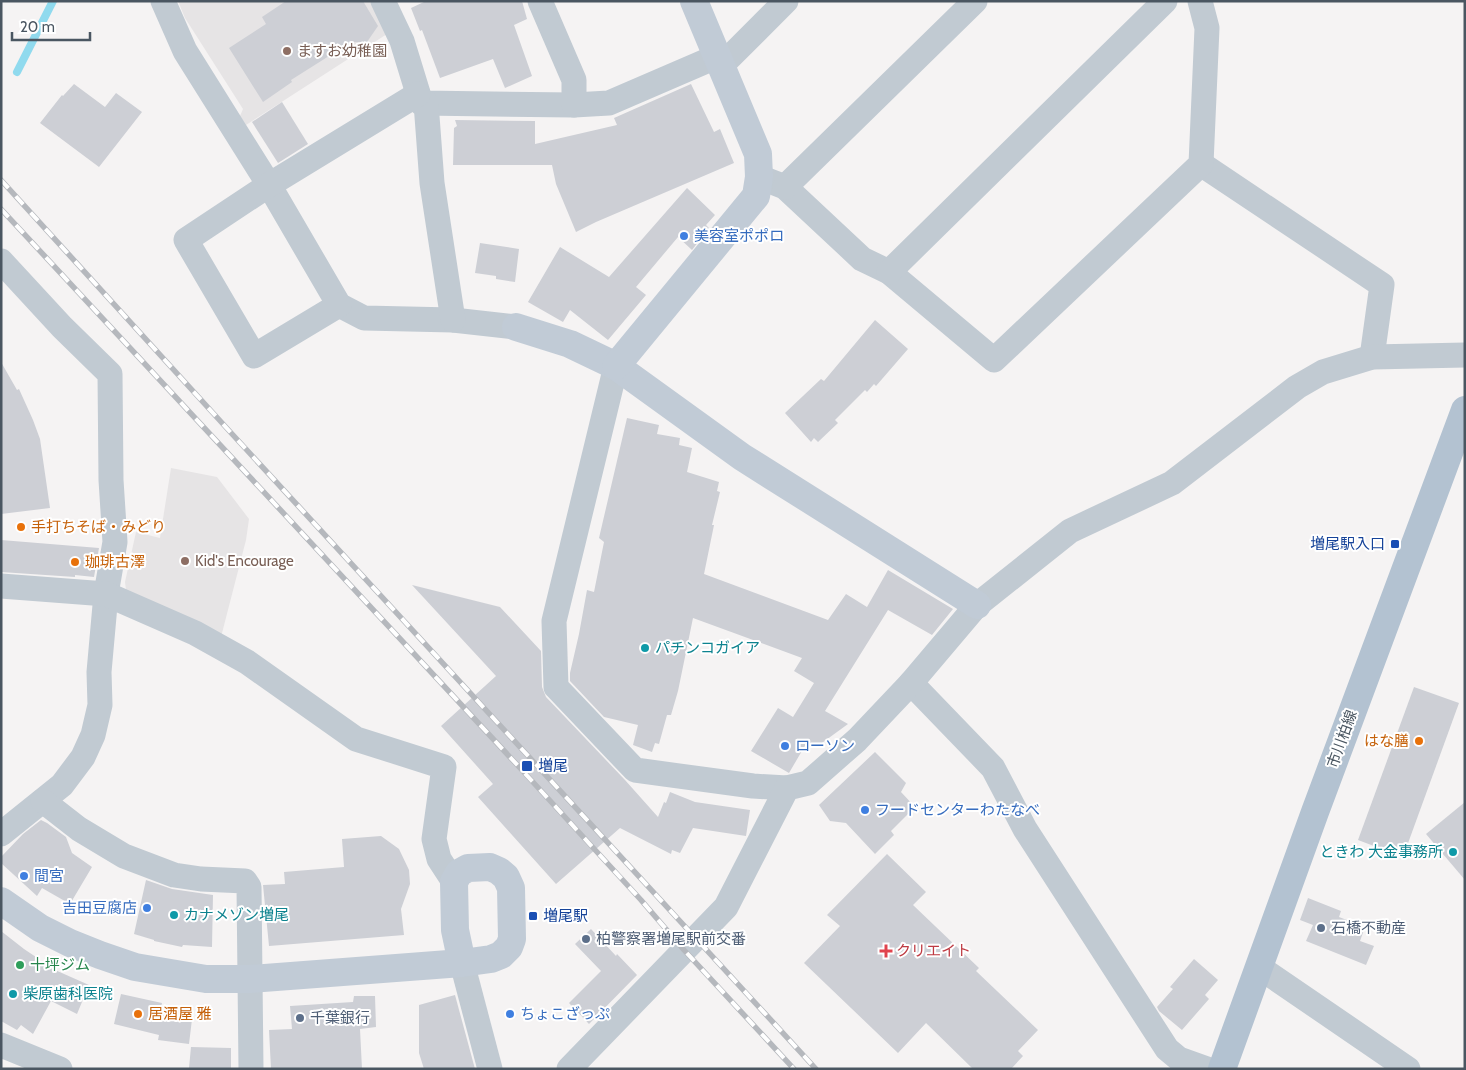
<svg xmlns="http://www.w3.org/2000/svg" width="1466" height="1070" font-family="Cabin,'Noto Sans JP',sans-serif">
  <style>
    .education { fill: #e6e4e5 }
    .lines { fill: none; stroke-linecap: round; stroke-linejoin: round }
    .stream { stroke: #90daee; stroke-width: 8 }
    .building { fill: #cdcfd5 }
    .street { stroke: #c1cad2; stroke-width: 25 }
    .secondary { stroke: #c1cbd6; stroke-width: 28 }
    .primary { stroke: #b3c2d1; stroke-width: 28 }
    .rail-casing { stroke: #b5b8bd; stroke-width: 5.5 }
    .rail { stroke: #fff; stroke-width: 4; stroke-dasharray: 11; stroke-linecap: butt }
    .education-dot { fill: #8d6e63; stroke: #fff; stroke-width: 2 }
    .shop-dot { fill: #3f7fe0; stroke: #fff; stroke-width: 2 }
    .food-dot { fill: #e8710a; stroke: #fff; stroke-width: 2 }
    .transit-dot { fill: #1a4fb4; stroke: #fff; stroke-width: 2 }
    .culture-dot { fill: #0f9aa8; stroke: #fff; stroke-width: 2 }
    .service-dot { fill: #5c6f8a; stroke: #fff; stroke-width: 2 }
    .health-dot { fill: #e0444e; stroke: #fff; stroke-width: 2 }
    .leisure-dot { fill: #2e9e5b; stroke: #fff; stroke-width: 2 }
    .labels { text-anchor: middle; dominant-baseline: central; stroke-width: 4; stroke-linejoin: round; paint-order: stroke }
    .education-label { font-size: 15px; fill: #785e54; stroke: #fff; text-anchor: start }
    .shop-label { font-size: 15px; fill: #366cbe; stroke: #fff; text-anchor: start }
    .food-label { font-size: 15px; fill: #c56008; stroke: #fff; text-anchor: start }
    .transit-label { font-size: 15px; fill: #164399; stroke: #fff; text-anchor: start }
    .culture-label { font-size: 15px; fill: #0d838f; stroke: #fff; text-anchor: start }
    .street-label { font-size: 15px; fill: #4a5661; stroke: #fff }
    .service-label { font-size: 15px; fill: #4e5e75; stroke: #fff; text-anchor: start }
    .health-label { font-size: 15px; fill: #be3a42; stroke: #fff; text-anchor: start }
    .leisure-label { font-size: 15px; fill: #27864d; stroke: #fff; text-anchor: start }
  </style>
  <rect width="100%" height="100%" fill="#f5f3f3"/>
  <g class="education">
    <polygon points="178,1 371,1 387,34 246,125 240,116 243,109 185,18"/>
    <polygon points="171,468 217,477 249,519 246,540 221,637 126,590 125,582 136,532 160,538"/>
  </g>
  <g class="lines">
    <polyline class="stream" points="17,72 53,1"/>
  </g>
  <g class="building">
    <polygon points="286,1 363,1 378,26 367,42 353,42 344,56 329,56 291,80 292,82 263,102 229,48 266,24 262,17"/>
    <polygon points="426,1 522,1 527,19 514,25 532,76 505,88 493,59 440,78 422,30 420,31 411,8"/>
    <polygon points="74,84 105,107 116,93 142,112 99,167 40,123 62,95 63,96"/>
    <polygon points="691,84 714,132 720,129 734,163 596,222 576,232 556,184 552,165 453,165 454,128 457,126 455,120 535,121 535,144 617,125 614,118"/>
    <polygon points="282,102 308,144 278,163 252,122"/>
    <polygon points="687,188 715,215 706,225 709,228 692,250 678,237 636,287 646,295 608,340 570,310 563,322 528,302 560,247 609,277"/>
    <polygon points="480,243 519,249 515,282 496,279 496,276 475,273"/>
    <polygon points="875,320 908,349 876,386 874,384 867,392 865,390 835,420 838,423 818,442 814,438 811,442 785,413 821,379 824,381"/>
    <polygon points="1,362 17,390 19,389 33,420 40,439 50,508 1,514"/>
    <polygon points="627,418 659,425 657,434 680,438 679,445 692,448 687,472 719,482 717,491 720,492 712,525 714,525 704,574 828,620 846,594 867,607 888,570 953,609 932,635 888,610 825,711 848,724 815,748 806,744 789,773 751,751 778,708 793,717 814,683 794,671 802,658 693,618 678,691 671,715 667,715 659,744 655,743 652,752 633,745 638,725 604,717 570,681 570,673 579,634 587,590 594,592 604,542 599,538"/>
    <polygon points="1,540 99,548 94,577 75,575 75,577 1,572"/>
    <polygon points="412,585 500,607 541,651 542,687 546,697 625,780 658,817 664,802 666,803 670,792 695,802 750,810 746,836 693,828 680,853 672,850 671,854 620,828 556,884 478,797 493,784 441,726 496,676"/>
    <polygon points="1414,687 1459,703 1403,857 1358,840"/>
    <polygon points="875,752 906,783 901,792 915,807 891,831 894,835 875,854 846,823 830,821 819,805"/>
    <polygon points="1465,802 1465,880 1426,834"/>
    <polygon points="41,820 47,823 66,837 72,853 92,867 70,904 42,888 37,896 1,863 1,857 23,834"/>
    <polygon points="381,836 399,849 409,870 410,884 401,909 404,935 269,946 263,885 285,884 284,872 344,867 342,839"/>
    <polygon points="887,854 926,892 913,905 979,968 976,971 1038,1030 1018,1051 1023,1056 1011,1069 973,1069 926,1023 898,1053 804,963 840,926 827,915"/>
    <polygon points="146,880 172,889 213,895 212,947 183,945 182,947 154,941 154,940 134,934"/>
    <polygon points="1308,898 1341,911 1339,917 1365,927 1360,941 1374,946 1366,965 1306,941 1313,925 1300,920"/>
    <polygon points="591,929 616,956 617,954 637,975 589,1024 569,1003 601,971 575,944"/>
    <polygon points="1,931 24,949 39,959 37,962 89,985 77,1014 51,1001 33,1034 21,1025 17,1030 1,1021"/>
    <polygon points="1194,959 1218,980 1205,995 1209,999 1182,1030 1159,1011 1157,1007 1173,989 1170,987"/>
    <polygon points="121,994 162,1003 161,1007 193,1011 189,1044 158,1040 159,1035 114,1024"/>
    <polygon points="455,995 475,1069 424,1069 419,1053 419,1005"/>
    <polygon points="354,996 375,996 376,1027 360,1029 362,1069 271,1069 269,1030 292,1029 290,1006 353,1002"/>
    <polygon points="191,1047 231,1048 231,1069 189,1068"/>
  </g>
  <g class="lines">
    <g class="street">
      <polyline points="163,1 185,51 269,185 339,305 364,318 453,320 516,327"/>
      <polyline points="383,1 402,41 421,103 574,105 609,103 718,56"/>
      <polyline points="540,1 574,80 574,105"/>
      <polyline points="721,66 786,1"/>
      <polyline points="426,103 432,183 453,320"/>
      <polyline points="1201,164 1382,285 1372,357"/>
      <polyline points="759,177 785,187 862,259 889,272 994,360 1201,164 1207,28 1200,1"/>
      <polyline points="785,187 975,1"/>
      <polyline points="1,261 62,327 110,374 111,480 115,542 106,594 99,672 100,705 93,735 83,757 62,785 1,834"/>
      <polyline points="889,272 1165,1"/>
      <polyline points="339,305 254,356 186,240 269,185 418,94"/>
      <polyline points="616,366 554,621 556,687 635,770 753,786 787,788"/>
      <polyline points="1,586 106,594 195,633 247,662 356,739 444,767 434,839 439,859 454,882"/>
      <polyline points="911,683 993,768 1025,829 1167,1049 1179,1059 1207,1069"/>
      <polyline points="43,801 79,829 124,856 174,875 201,879 245,881 249,887 251,1069"/>
      <polyline points="462,963 490,1069"/>
      <polyline points="1259,967 1408,1069"/>
      <polyline points="1,1045 60,1069"/>
      <polyline points="569,1069 726,907 787,788 808,783 857,740 911,683 977,605 1070,531 1172,483 1297,387 1323,372 1372,357 1465,355"/>
    </g>
    <g class="secondary">
      <polyline points="516,327 570,344 616,366 742,457 977,605"/>
      <polyline points="616,366 756,196 759,177 758,154 694,1"/>
      <polyline points="1,901 40,928 70,943 100,955 135,967 206,979 250,979 462,963 491,959 501,955 509,947 512,939 511,888 506,877 499,871 490,867 468,868 459,873 454,882 455,930 462,963"/>
    </g>
    <polyline class="primary" points="1222,1069 1315,812 1465,410"/>
    <g class="rail-casing">
      <g id="rail">
        <polyline points="1,180 233,435 816,1069"/>
        <polyline points="1,209 521,769 641,900 684,950 794,1069"/>
      </g>
    </g>
    <use href="#rail" class="rail"/>
  </g>
  <g class="education-dot">
    <circle cx="287" cy="51" r="5"/>
    <circle cx="185" cy="561" r="5"/>
  </g>
  <g class="shop-dot">
    <circle cx="684" cy="236" r="5"/>
    <circle cx="785" cy="746" r="5"/>
    <circle cx="865" cy="810" r="5"/>
    <circle cx="24" cy="876" r="5"/>
    <circle cx="147" cy="908" r="5"/>
    <circle cx="510" cy="1014" r="5"/>
  </g>
  <g class="food-dot">
    <circle cx="21" cy="527" r="5"/>
    <circle cx="75" cy="562" r="5"/>
    <circle cx="1419" cy="741" r="5"/>
    <circle cx="138" cy="1014" r="5"/>
  </g>
  <g class="transit-dot">
    <rect x="1390" y="539" width="10" height="10" rx="2.5"/>
    <rect x="521" y="760" width="12" height="12" rx="2.5"/>
    <rect x="528" y="911" width="10" height="10" rx="2.5"/>
  </g>
  <g class="culture-dot">
    <circle cx="645" cy="648" r="5"/>
    <circle cx="1453" cy="852" r="5"/>
    <circle cx="174" cy="915" r="5"/>
    <circle cx="13" cy="994" r="5"/>
  </g>
  <g class="service-dot">
    <circle cx="1321" cy="928" r="5"/>
    <circle cx="586" cy="939" r="5"/>
    <circle cx="300" cy="1018" r="5"/>
  </g>
  <path class="health-dot" d="M883.5 943.5h5v5h5v5h-5v5h-5v-5h-5v-5h5z"/>
  <circle class="leisure-dot" cx="20" cy="965" r="5"/>
  <g class="labels">
    <g class="education-label">
      <text x="297" y="51">ますお幼稚園</text>
      <text x="195" y="561">Kid's Encourage</text>
    </g>
    <g class="shop-label">
      <text x="694" y="236">美容室ポポロ</text>
      <text x="795" y="746">ローソン</text>
      <text x="875" y="810">フードセンターわたなべ</text>
      <text x="34" y="876">間宮</text>
      <text x="137" y="908" text-anchor="end">吉田豆腐店</text>
      <text x="520" y="1014">ちょこざっぷ</text>
    </g>
    <g class="food-label">
      <text x="31" y="527">手打ちそば・みどり</text>
      <text x="85" y="562">珈琲古澤</text>
      <text x="1409" y="741" text-anchor="end">はな膳</text>
      <text x="148" y="1014">居酒屋 雅</text>
    </g>
    <g class="transit-label">
      <text x="1385" y="544" text-anchor="end">増尾駅入口</text>
      <text x="538" y="766">増尾</text>
      <text x="543" y="916">増尾駅</text>
    </g>
    <g class="culture-label">
      <text x="655" y="648">パチンコガイア</text>
      <text x="1443" y="852" text-anchor="end">ときわ 大金事務所</text>
      <text x="184" y="915">カナメゾン増尾</text>
      <text x="23" y="994">柴原歯科医院</text>
    </g>
    <g class="street-label">
      <text transform="translate(1342 739) rotate(-70)">市川柏線</text>
    </g>
    <g class="service-label">
      <text x="1331" y="928">石橋不動産</text>
      <text x="596" y="939">柏警察署増尾駅前交番</text>
      <text x="310" y="1018">千葉銀行</text>
    </g>
    <g class="health-label">
      <text x="896" y="951">クリエイト</text>
    </g>
    <g class="leisure-label">
      <text x="30" y="965">十坪ジム</text>
    </g>
  </g>
  <rect width="1466" height="1070" fill="none" stroke="#4a5661" stroke-width="5"/>
  <path d="M12 32v8h78v-8" fill="none" stroke="#4a5661" stroke-width="2.5"/>
  <text x="20" y="32" font-size="15" fill="#4a5661" stroke="#ffffff" stroke-width="4" paint-order="stroke">20 m</text>
</svg>
